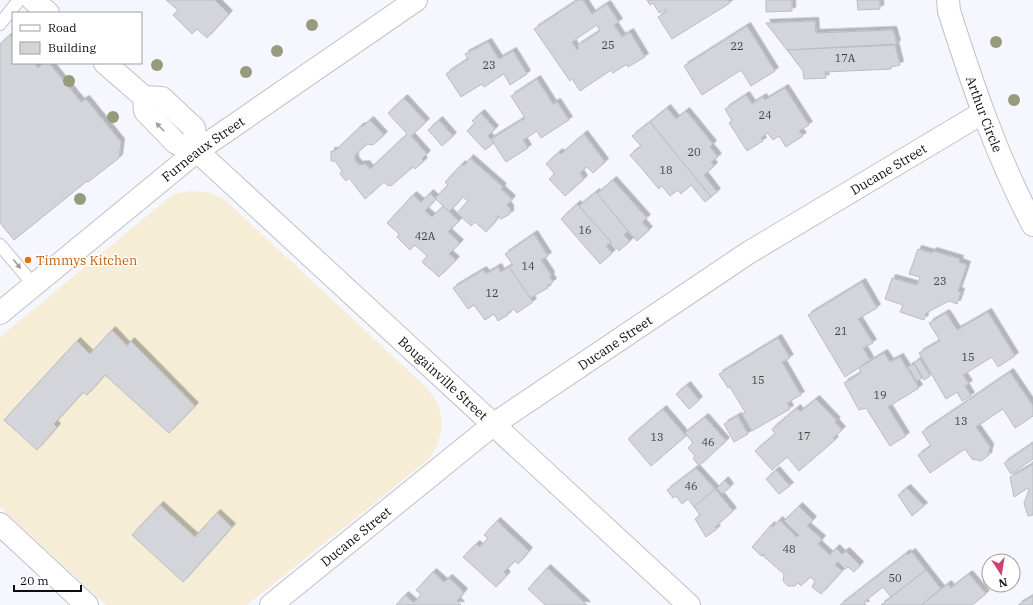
<svg xmlns="http://www.w3.org/2000/svg" width="1033" height="605" font-family="'IBM Plex Serif',serif">
  <style>
    .commercial { fill: #f6edd7 }
    .building { fill: #d4d5db; stroke: #bbbcc2; fill-rule: evenodd; filter: url(#shadow) }
    .lines { fill: none; stroke-linecap: round; stroke-linejoin: round }
    .lane-casing { stroke: #c0c1c7; stroke-width: 14 }
    .street-casing { stroke: #c0c1c7; stroke-width: 24 }
    .lane { stroke: #fff; stroke-width: 12 }
    .street { stroke: #fff; stroke-width: 22 }
    .tree { fill: #959b7c }
    .oneway { fill: #9e9e9f }
    .food-dot { fill: #e8710a; stroke: #fff; stroke-width: 1.5 }
    .labels { text-anchor: middle; dominant-baseline: central; stroke-width: 3; stroke-linejoin: round; paint-order: stroke }
    .number-label { font-size: 11px; fill: #3e3f42 }
    .street-label { font-size: 13px; fill: #0c0d0f; stroke: #fff }
    .food-label { font-size: 13px; fill: #c56008; stroke: #fff; text-anchor: start }
  </style>
  <defs>
    <filter id="shadow"><feDropShadow dx="3.5" dy="-3.5" stdDeviation="0" flood-color="#0004"/></filter>
  </defs>
  <rect width="100%" height="100%" fill="#f6f7fe"/>
  <polygon class="commercial" points="189,191 209,192 225,200 425,386 434,397 440,410 442,425 440,435 436,449 427,461 247,605 106,605 0,507 0,337 165,201 175,194"/>
  <g class="building">
    <polygon points="166,0 215,0 229,14 207,38 197,29 192,34 173,15 178,10"/>
    <path d="M578,0h5l9,14 15,-10 12,18 -5,3 8,12 8,-5 15,25 -17,10 -1,-3 -14,9 -2,-3 -31,21 -8,-12 -2,2 -36,-52zM597,25l3,6 -23,15 2,2 -2,2 -5,-8z"/>
    <polygon points="647,0 728,0 730,3 672,39 658,17 667,11 665,9 659,13 653,3 650,5"/>
    <polygon points="766,0 792,0 792,11 766,12"/>
    <polygon points="857,0 880,0 880,9 858,10"/>
    <polygon points="815,21 816,33 893,30 897,44 787,50 766,23"/>
    <polygon points="747,26 775,71 751,86 741,70 702,95 684,66"/>
    <polygon points="10,35 13,38 13,63 34,63 38,68 44,63 49,63 81,102 86,99 121,142 119,158 88,182 87,181 14,240 0,223 0,44"/>
    <polygon points="488,42 499,59 513,51 527,74 510,85 504,74 484,87 482,84 461,97 446,74 468,59 465,54"/>
    <polygon points="895,45 900,65 891,67 891,69 825,72 826,78 804,79 803,71 787,50"/>
    <polygon points="537,79 553,104 557,102 569,120 541,138 537,131 523,140 528,148 506,162 491,139 525,118 511,96"/>
    <polygon points="785,88 809,125 799,131 803,136 786,147 779,136 773,140 768,133 761,138 763,141 747,151 729,123 732,121 725,109 746,95 752,104 763,97 765,100"/>
    <polygon points="404,98 426,122 411,136 427,154 422,159 424,161 415,169 413,167 391,186 389,185 388,186 384,182 365,199 349,178 346,181 340,174 342,171 335,161 331,161 331,151 335,151 361,126 362,127 370,120 384,135 373,145 367,144 355,155 355,160 359,165 366,164 370,169 407,134 388,113"/>
    <polygon points="667,108 676,119 686,111 713,144 710,147 718,157 711,162 714,166 704,175 717,192 711,197 650,122"/>
    <polygon points="481,113 495,129 488,136 494,143 485,150 467,131 475,123 472,121"/>
    <polygon points="439,120 453,136 442,146 428,130"/>
    <polygon points="650,122 711,197 705,202 691,185 681,194 678,190 670,196 662,186 659,189 630,155 641,146 632,136"/>
    <polygon points="584,134 605,162 593,173 587,167 580,173 584,179 565,196 549,179 555,174 546,164 559,152 561,154"/>
    <polygon points="470,158 503,187 501,189 512,199 507,205 510,208 510,214 501,219 497,215 498,218 486,232 475,222 471,226 457,213 468,201 463,197 449,212 435,198 448,185 445,182 462,164 464,166"/>
    <polygon points="613,180 647,218 642,222 649,230 637,241 597,194"/>
    <polygon points="596,192 628,231 624,235 630,241 619,251 579,206"/>
    <polygon points="430,193 436,199 425,211 432,217 443,206 459,221 448,232 460,243 449,254 456,260 439,277 422,262 427,256 415,245 410,250 397,237 399,234 387,223 413,195 421,202"/>
    <polygon points="577,204 611,242 606,246 612,253 600,264 561,219"/>
    <polygon points="534,234 548,256 541,260 551,275 550,277 553,282 547,286 548,288 530,298 509,267 513,265 505,254"/>
    <polygon points="918,249 932,253 933,251 960,259 959,262 967,265 958,291 961,292 957,304 949,301 926,313 924,320 900,312 903,305 885,299 892,278 917,285 920,277 909,274"/>
    <polygon points="498,267 501,272 509,267 533,302 517,313 514,309 507,313 508,315 498,321 494,314 485,320 474,305 468,309 453,288 483,270 486,274"/>
    <polygon points="862,282 877,308 858,319 873,343 863,348 870,360 845,377 808,315"/>
    <polygon points="988,312 1015,356 998,367 992,357 963,375 969,384 965,386 971,396 962,401 957,392 946,399 919,353 940,341 929,323 946,313 957,330"/>
    <polygon points="112,330 127,346 131,341 195,406 169,433 105,375 87,395 83,392 54,424 57,427 37,450 4,420 77,341 90,354"/>
    <polygon points="778,338 790,358 782,362 801,395 787,403 790,409 752,431 742,414 745,412 730,387 728,388 719,374"/>
    <polygon points="884,353 890,362 900,357 919,388 888,407 906,436 890,446 866,408 859,410 844,383 861,373 859,368"/>
    <polygon points="920,359 930,376 924,380 914,363"/>
    <polygon points="914,364 922,378 917,381 908,367"/>
    <polygon points="1010,372 1033,406 1033,416 1015,428 1003,409 976,427 990,447 988,456 981,461 972,459 965,449 930,473 918,455 931,446 922,432"/>
    <polygon points="687,385 699,400 689,409 676,394"/>
    <polygon points="816,399 837,421 835,422 842,430 833,438 835,440 799,471 787,457 772,470 755,451 775,434 772,429 797,408 800,412"/>
    <polygon points="663,409 686,436 651,466 628,439"/>
    <polygon points="738,416 748,434 734,442 724,424"/>
    <polygon points="705,417 726,441 699,466 693,458 695,456 688,448 693,443 685,433"/>
    <polygon points="1033,443 1033,459 1011,474 1004,463"/>
    <polygon points="1032,462 1033,462 1033,515 1028,516 1024,503 1029,490 1028,488 1014,497 1010,477 1032,465"/>
    <polygon points="696,468 715,489 694,507 688,499 682,504 676,496 673,498 667,490"/>
    <polygon points="776,470 790,486 779,494 766,479"/>
    <polygon points="725,480 730,487 722,494 717,488"/>
    <polygon points="907,488 924,506 912,516 898,495"/>
    <polygon points="715,489 733,511 715,527 717,529 706,537 695,519 700,515 694,507"/>
    <polygon points="160,505 195,537 217,513 232,527 183,582 132,535"/>
    <polygon points="799,506 813,520 807,526 822,539 818,544 830,555 836,548 842,554 846,551 860,565 854,572 848,567 845,569 838,562 835,565 842,571 821,594 812,587 815,581 810,577 801,586 798,583 795,586 788,586 783,581 784,574 763,556 765,554 761,556 752,547 771,525 773,527 779,520 797,537 799,535 784,521"/>
    <polygon points="497,521 529,551 518,564 515,561 504,572 507,575 496,587 463,557 476,544 480,547 488,538 484,535"/>
    <polygon points="912,552 926,570 891,597 883,587 864,602 866,605 840,605 907,553 908,555"/>
    <polygon points="547,568 587,605 545,605 528,589"/>
    <polygon points="926,570 941,589 921,605 881,605"/>
    <polygon points="433,572 444,582 449,578 464,592 457,601 461,605 396,605 405,595 414,603 421,594 416,590"/>
    <polygon points="969,574 986,594 972,605 921,605 948,584 951,588"/>
    <polygon points="1033,596 1033,605 1018,605"/>
  </g>
  <g class="lines">
    <g class="lane-casing">
      <g id="lane">
        <polyline points="0,24 19,0"/>
        <polyline points="0,245 33,284"/>
      </g>
    </g>
    <g class="street-casing">
      <g id="street">
        <polyline points="33,0 48,13"/>
        <path id="s1" d="M948,0l1,11c24,75 47,144 84,214"/>
        <polyline points="105,63 144,97 162,98 194,128 197,151"/>
        <path id="s2" d="M144,97l1,14 31,32 21,8 492,454"/>
        <path id="s3" d="M0,313l197,-162 219,-151"/>
        <polyline points="0,524 87,605"/>
        <path id="s4" d="M271,605l223,-181 254,-171 234,-140"/>
      </g>
    </g>
    <use href="#lane" class="lane"/>
    <use href="#street" class="street"/>
  </g>
  <g class="tree">
    <circle cx="312" cy="25" r="6"/>
    <circle cx="996" cy="42" r="6"/>
    <circle cx="277" cy="51" r="6"/>
    <circle cx="157" cy="65" r="6"/>
    <circle cx="246" cy="72" r="6"/>
    <circle cx="69" cy="81" r="6"/>
    <circle cx="1014" cy="100" r="6"/>
    <circle cx="113" cy="117" r="6"/>
    <circle cx="80" cy="199" r="6"/>
  </g>
  <defs><path id="oneway-solid" d="M-6-.8H1V-3.2L6.5 0L1 3.2V.8H-6Z"/></defs>
  <g class="oneway">
    <use href="#oneway-solid" transform="translate(160 127) rotate(-134)"/>
    <use href="#oneway-solid" transform="translate(17 264) rotate(51)"/>
  </g>
  <circle class="food-dot" cx="28" cy="260" r="4"/>
  <g class="labels">
    <g class="number-label">
      <text x="608" y="45">25</text>
      <text x="737" y="46">22</text>
      <text x="845" y="58">17A</text>
      <text x="489" y="65">23</text>
      <text x="765" y="115">24</text>
      <text x="694" y="152">20</text>
      <text x="666" y="170">18</text>
      <text x="585" y="230">16</text>
      <text x="425" y="236">42A</text>
      <text x="528" y="266">14</text>
      <text x="940" y="281">23</text>
      <text x="492" y="293">12</text>
      <text x="841" y="331">21</text>
      <text x="968" y="357">15</text>
      <text x="758" y="380">15</text>
      <text x="880" y="395">19</text>
      <text x="961" y="421">13</text>
      <text x="804" y="436">17</text>
      <text x="657" y="437">13</text>
      <text x="708" y="442">46</text>
      <text x="691" y="486">46</text>
      <text x="789" y="549">48</text>
      <text x="895" y="578">50</text>
    </g>
    <g class="street-label">
      <text stroke="none"><textPath href="#s1" startOffset="120">Arthur Circle</textPath></text>
      <text stroke="none"><textPath href="#s3" startOffset="261">Furneaux Street</textPath></text>
      <text stroke="none"><textPath href="#s4" startOffset="757">Ducane Street</textPath></text>
      <text stroke="none"><textPath href="#s4" startOffset="433">Ducane Street</textPath></text>
      <text stroke="none"><textPath href="#s2" startOffset="416">Bougainville Street</textPath></text>
      <text stroke="none"><textPath href="#s4" startOffset="109">Ducane Street</textPath></text>
    </g>
    <g class="food-label">
      <text x="36" y="260">Timmys Kitchen</text>
    </g>
  </g>
  <rect x="12" y="12" width="130" height="52" fill="#ffffff" stroke="#9e9e9f"/>
  <rect x="20" y="25" width="20" height="6" fill="#ffffff" stroke="#9e9e9f"/>
  <text x="48" y="32" font-size="12" fill="#0c0d0f">Road</text>
  <rect x="20" y="42" width="20" height="12" fill="#d4d5db" stroke="#9e9e9f"/>
  <text x="48" y="52" font-size="12" fill="#0c0d0f">Building</text>
  <g transform="translate(1001 573) rotate(168)"><circle r="19" fill="#ffffff" stroke="#9e9e9f"/>
  <path d="M0-3L7 15L0 10L-7 15Z" fill="#d1436c"/>
  <text y="-6" font-size="11" font-weight="bold" text-anchor="middle" fill="#0c0d0f">N</text>
  </g>
  <path d="M14 585v6h67v-6" fill="none" stroke="#0c0d0f" stroke-width="2"/>
  <text x="20" y="585" font-size="12" fill="#0c0d0f" stroke="#ffffff" stroke-width="3" paint-order="stroke">20 m</text>
</svg>
